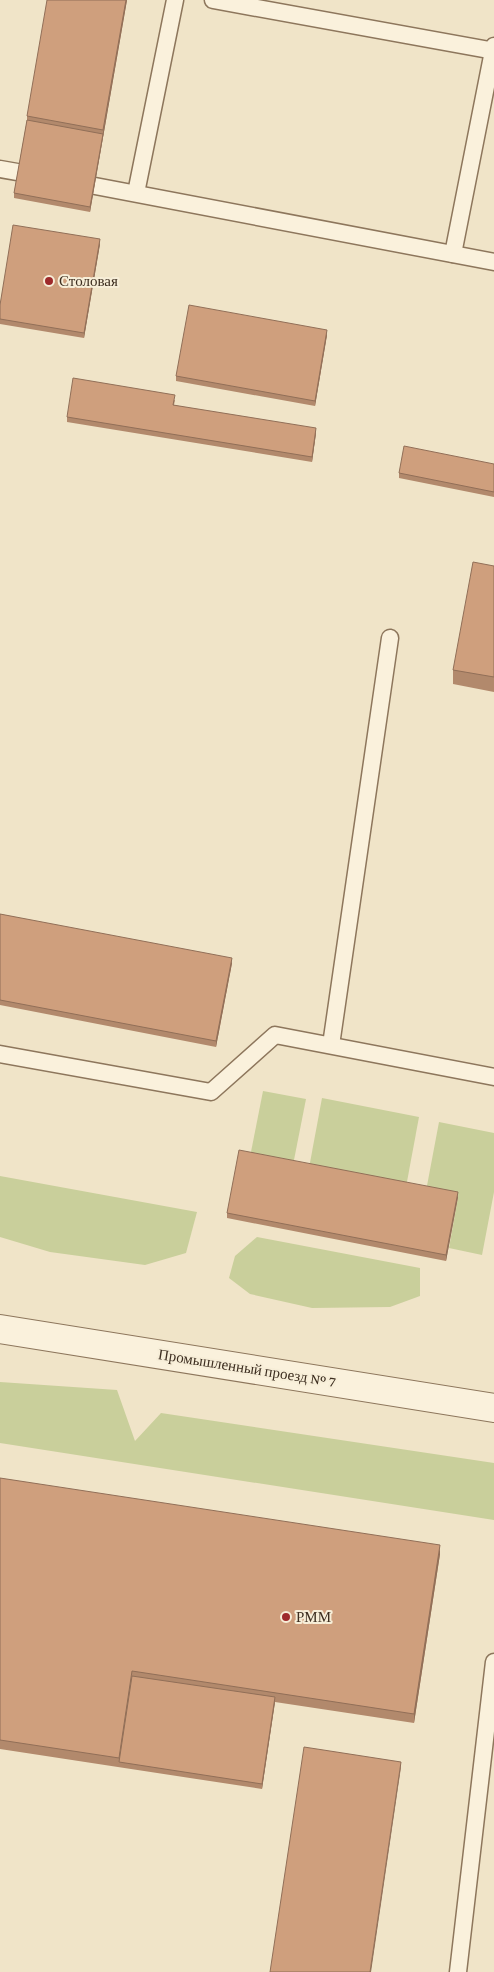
<svg xmlns="http://www.w3.org/2000/svg" width="494" height="1972" font-family="'Crimson Pro',serif">
  <style>
    .green { fill: #c9cf9b }
    .lines { fill: none; stroke-linecap: round; stroke-linejoin: round }
    .service-casing { stroke: #8d765c; stroke-width: 19 }
    .tertiary-casing { stroke: #8d765c; stroke-width: 30 }
    .service { stroke: #faf1dc; stroke-width: 16 }
    .tertiary { stroke: #faf1dc; stroke-width: 28 }
    .wall { fill: #b2896c }
    .shaded-wall { fill: #916f58 }
    .building { fill: #cf9f7d; stroke: #916f58 }
    .poi-dot { fill: #9e2a2b; stroke: #f7eed8; stroke-width: 2 }
    .labels { text-anchor: middle; dominant-baseline: central; stroke-width: 4; stroke-linejoin: round; paint-order: stroke }
    .poi-label { font-size: 15px; fill: #3d2e20; stroke: #f7eed8; text-anchor: start }
    .street-label { font-size: 15px; fill: #3d2e20; stroke: #f7eed8 }
  </style>
  <rect width="100%" height="100%" fill="#f0e4c8"/>
  <g class="green">
    <polygon points="263,1091 306,1099 293,1165 250,1157"/>
    <polygon points="322,1098 419,1117 406,1187 309,1168"/>
    <polygon points="439,1122 494,1133 494,1192 482,1255 449,1248 458,1197 426,1191"/>
    <polygon points="0,1176 197,1212 186,1253 145,1265 50,1252 0,1237"/>
    <polygon points="257,1237 420,1268 420,1296 390,1307 312,1308 250,1294 229,1278 235,1256"/>
    <polygon points="0,1382 117,1390 135,1441 161,1413 494,1463 494,1520 0,1443"/>
  </g>
  <g class="lines">
    <g class="service-casing">
      <g id="service">
        <polyline points="213,0 494,51"/>
        <polyline points="0,169 40,176"/>
        <polyline points="74,182 494,262"/>
        <polyline points="136,193 175,0"/>
        <polyline points="453,254 494,46"/>
        <polyline points="331,1045 390,638"/>
        <polyline points="0,1054 211,1092 275,1035 494,1077"/>
        <polyline points="458,1972 494,1662"/>
      </g>
    </g>
    <g class="tertiary-casing">
      <polyline id="tertiary" points="0,1329 494,1408"/>
    </g>
    <use href="#service" class="service"/>
    <use href="#tertiary" class="tertiary"/>
  </g>
  <g class="wall">
    <polygon points="127,0 90,212 14,198 14,193 27,120 27,116"/>
    <polygon points="100,244 84,338 0,324 0,305"/>
    <polygon points="327,335 315,406 176,381 176,376"/>
    <polygon points="175,400 174,405 316,433 312,462 67,422 67,417"/>
    <polygon points="494,464 494,497 399,478 399,473"/>
    <polygon points="494,566 494,692 453,684 453,670"/>
    <polygon points="0,914 232,963 216,1047 0,1005"/>
    <polygon points="458,1197 446,1261 227,1218 227,1213"/>
    <polygon points="0,1478 440,1554 414,1723 275,1702 262,1789 0,1749"/>
  </g>
  <g class="shaded-wall">
    <polygon points="126,0 127,0 90,212 90,207"/>
    <polygon points="100,239 100,244 84,338 84,333"/>
    <polygon points="327,330 327,335 315,406 315,401"/>
    <polygon points="316,428 316,433 312,462 312,457"/>
    <polygon points="232,958 232,963 216,1047 216,1041"/>
    <polygon points="458,1192 458,1197 446,1261 446,1255"/>
    <polygon points="440,1545 440,1554 414,1723 414,1714"/>
    <polygon points="275,1697 275,1702 262,1789 262,1784"/>
    <polygon points="401,1762 401,1767 371,1972 370,1972"/>
  </g>
  <g class="building">
    <polygon points="47,0 126,0 103,130 27,116"/>
    <polygon points="27,120 103,134 90,207 14,193"/>
    <polygon points="13,225 100,239 84,333 0,319 0,305"/>
    <polygon points="189,305 327,330 315,401 176,376"/>
    <polygon points="73,378 175,395 173,405 316,428 312,457 67,417"/>
    <polygon points="404,446 494,464 494,492 399,473"/>
    <polygon points="473,562 494,566 494,677 453,670"/>
    <polygon points="0,914 232,958 216,1041 0,1000"/>
    <polygon points="239,1150 458,1192 446,1255 227,1213"/>
    <polygon points="0,1478 440,1545 414,1714 132,1671 119,1758 0,1740"/>
    <polygon points="132,1676 275,1697 262,1784 119,1762"/>
    <polygon points="304,1747 401,1762 370,1972 270,1972"/>
  </g>
  <g class="poi-dot">
    <circle cx="49" cy="281" r="5"/>
    <circle cx="286" cy="1617" r="5"/>
  </g>
  <g class="labels">
    <g class="poi-label">
      <text x="59" y="281">Столовая</text>
      <text x="296" y="1617">РММ</text>
    </g>
    <g class="street-label">
      <text transform="translate(247 1368) rotate(9)">Промышленный проезд № 7</text>
    </g>
  </g>
</svg>
